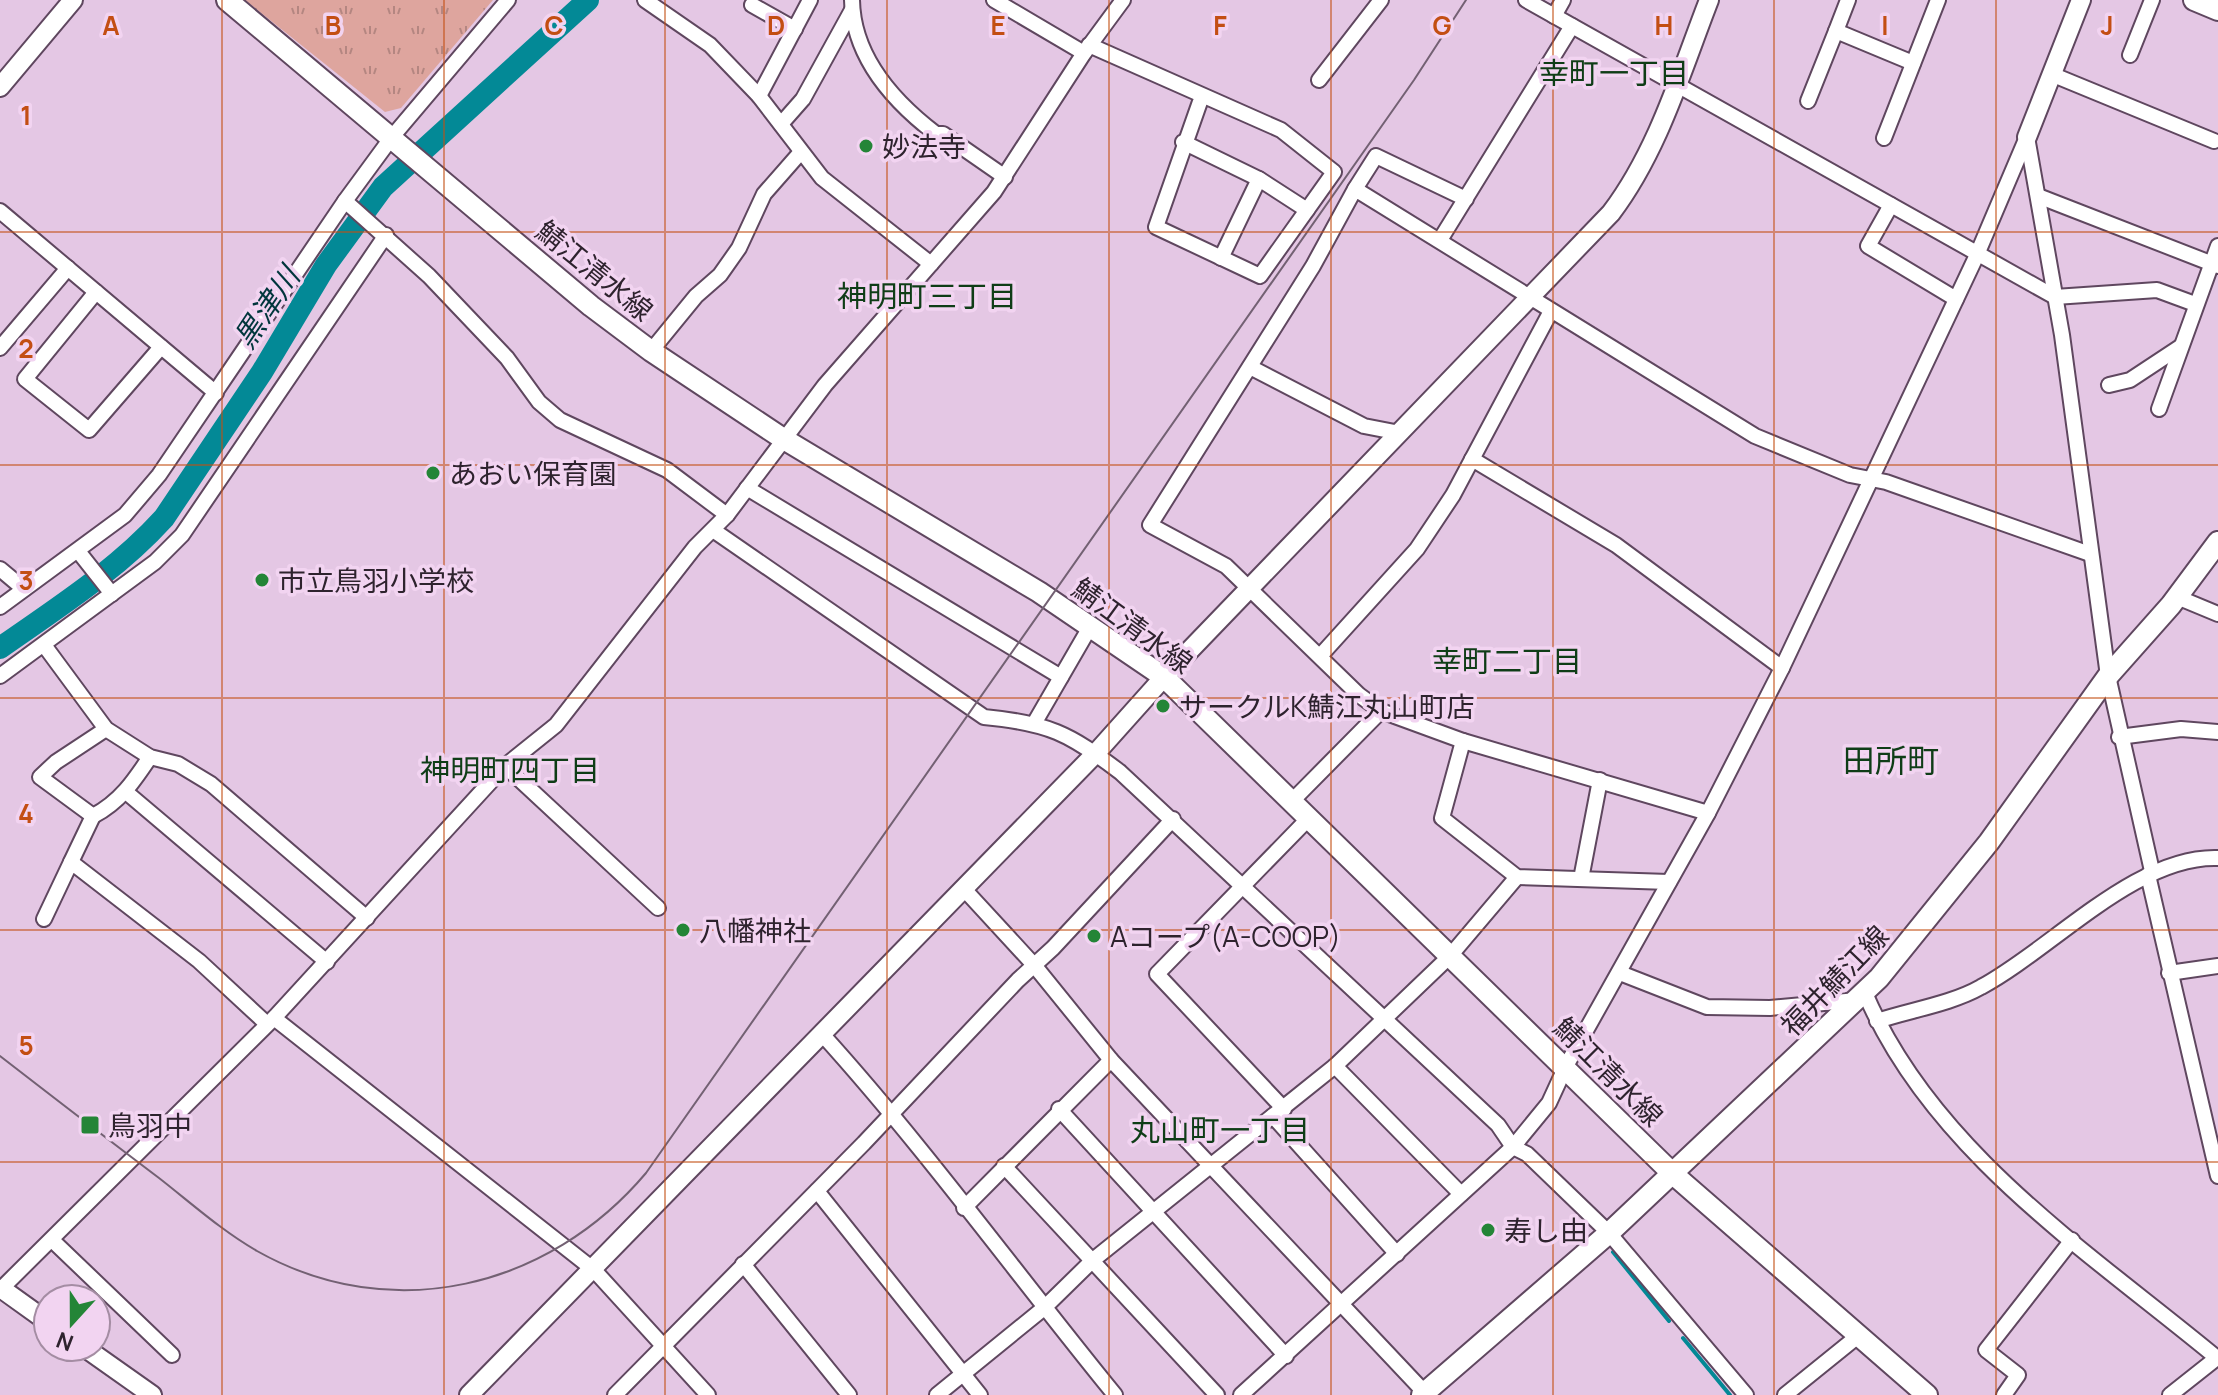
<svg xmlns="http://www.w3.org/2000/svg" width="2218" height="1395" font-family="Manrope,'Noto Sans JP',sans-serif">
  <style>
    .park { fill: url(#park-tufts) }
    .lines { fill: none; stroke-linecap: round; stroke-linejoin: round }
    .stream { stroke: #038996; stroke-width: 4 }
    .river { stroke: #038996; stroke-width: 22 }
    .minor-casing { stroke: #5f475f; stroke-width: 18 }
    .tertiary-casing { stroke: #5f475f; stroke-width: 22 }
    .secondary-casing { stroke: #5f475f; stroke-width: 24 }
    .minor { stroke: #fff; stroke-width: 14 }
    .tertiary { stroke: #fff; stroke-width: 18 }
    .secondary { stroke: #fff; stroke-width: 20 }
    .tram { stroke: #736173; stroke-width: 2 }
    .grid { fill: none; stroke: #c34e13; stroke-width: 2; stroke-opacity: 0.55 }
    .poi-dot { fill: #248537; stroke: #f2d4f1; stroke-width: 3 }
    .labels { text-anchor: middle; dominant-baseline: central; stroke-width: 7; stroke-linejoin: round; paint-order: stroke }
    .poi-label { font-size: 28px; fill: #2e232e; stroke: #f2d4f1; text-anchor: start }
    .street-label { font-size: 28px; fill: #2e232e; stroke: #f2d4f1 }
    .neighbourhood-label { font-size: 30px; fill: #0f3d17; stroke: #f2d4f1 }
    .water-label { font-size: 30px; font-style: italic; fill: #01363c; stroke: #f2d4f1 }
    .quarter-label { font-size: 32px; fill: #0f3d17; stroke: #f2d4f1 }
    .grid-label { font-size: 26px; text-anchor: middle; font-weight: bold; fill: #c34e13; stroke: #f2d4f1; stroke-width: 7; stroke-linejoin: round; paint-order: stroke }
  </style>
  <defs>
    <pattern id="park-tufts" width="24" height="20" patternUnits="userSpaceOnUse" patternTransform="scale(2)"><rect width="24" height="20" fill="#dea59e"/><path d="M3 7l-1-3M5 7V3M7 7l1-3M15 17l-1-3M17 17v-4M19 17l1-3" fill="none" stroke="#b48681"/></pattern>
  </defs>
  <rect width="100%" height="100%" fill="#e4c7e4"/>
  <polygon class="park" points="245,0 493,0 401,108 385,112"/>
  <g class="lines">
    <g class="stream">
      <polyline points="1613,1252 1669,1321"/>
      <polyline points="1683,1338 1730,1395"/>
    </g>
    <path class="river" d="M0,648c57,-40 117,-78 164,-130l98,-146 64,-107 57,-78 205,-187"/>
    <g class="minor-casing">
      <g id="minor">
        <polyline points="645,0 710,45 759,96 822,178 931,264"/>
        <path d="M852,0c1,57 42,102 84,134h7l62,43"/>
        <polyline points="994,0 1084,53"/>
        <polyline points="1526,0 2055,297 2157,290 2195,304"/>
        <polyline points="1848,0 1836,31 1913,63"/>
        <polyline points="752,5 795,29"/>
        <polyline points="1554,16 1563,0"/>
        <polyline points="1089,45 1281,130 1334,172 1260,276 1156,227 1202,96"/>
        <polyline points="2130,55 2152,0"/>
        <polyline points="2051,74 2214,141"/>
        <polyline points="1319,80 1381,0"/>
        <polyline points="759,96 810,0"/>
        <polyline points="1808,101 1836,31"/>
        <polyline points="781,124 803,99 852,10"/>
        <polyline points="2027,137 2062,335 2108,676 2152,871"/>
        <polyline points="1884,138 1938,0"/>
        <polyline points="1183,142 1259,179 1307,210"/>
        <polyline points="1355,189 1376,156 1466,199"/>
        <polyline points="2038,196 2218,266"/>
        <polyline points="345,201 429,276 507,358 539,402 560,420 667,470 727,515"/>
        <polyline points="1891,205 1868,246 1956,299"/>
        <polyline points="0,211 216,393"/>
        <polyline points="1440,240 1572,26"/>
        <polyline points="1221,258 1259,179"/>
        <polyline points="96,292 25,379 89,430 161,347"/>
        <polyline points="0,348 68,268"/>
        <polyline points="651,351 696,296 720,275 739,248 764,194 800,153"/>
        <polyline points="1250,367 1364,426 1400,433"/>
        <polyline points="2109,385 2130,380 2180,347"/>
        <polyline points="2159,409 2218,246"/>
        <polyline points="1472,459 1616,545 1782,668"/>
        <polyline points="747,488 1061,677"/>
        <path d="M713,530l271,187c64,6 85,16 136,55l378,353 15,22 14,7 82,79 137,162"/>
        <polyline points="78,551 112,594"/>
        <polyline points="0,569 24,589"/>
        <polyline points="2177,597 2218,614"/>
        <polyline points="0,607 125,515 159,475 345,201 392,137 508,0"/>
        <polyline points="44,645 106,729 150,757 178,764 211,784 367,918"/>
        <polyline points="1321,655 1417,549 1453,495 1551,311"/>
        <polyline points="0,676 155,562 182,535 386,235"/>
        <polyline points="1035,722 1090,627"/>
        <path d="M106,729l-50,33 -16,15 53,39c27,-14 41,-35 57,-59"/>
        <polyline points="2119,737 2181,729 2218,732"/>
        <polyline points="1463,741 1442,818 1517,877 1669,882"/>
        <polyline points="505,766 658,908"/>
        <polyline points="126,792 327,962"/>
        <polyline points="1293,800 1381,711"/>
        <polyline points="1708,813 1463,741 1381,711 1359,695 1226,566 1150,525 1313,266 1355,189 1755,436 1850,475 1886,482 2090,554"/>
        <polyline points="71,862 93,816"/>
        <polyline points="2148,875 2218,1176"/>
        <polyline points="1581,879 1600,780"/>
        <polyline points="964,889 1034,965 1111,1060 1427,1395"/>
        <polyline points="44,919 71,862 199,961 267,1024"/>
        <polyline points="1620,973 1707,1007 1770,1008 1857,1000"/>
        <polyline points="2169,973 2218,966"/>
        <path d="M1865,993c67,158 224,259 352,365"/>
        <polyline points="274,1018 594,1270 708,1395"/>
        <path d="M1877,1021c33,-11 74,-17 104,-34 71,-38 155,-132 237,-129"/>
        <path d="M822,1034c104,115 195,241 293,361"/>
        <polyline points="1335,1066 1461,1194"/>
        <polyline points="1059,1109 1286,1356"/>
        <polyline points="1284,1109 1157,974 1309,818"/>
        <polyline points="1273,1116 1397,1254"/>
        <polyline points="1004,1166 1217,1395"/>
        <polyline points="817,1191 980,1395"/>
        <polyline points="964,1208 1111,1060"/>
        <polyline points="52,1240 172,1355"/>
        <polyline points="743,1264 849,1395"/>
        <polyline points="0,1290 274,1018 505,766 556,725 695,547 727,515 825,385 994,192 1084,53 1123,0"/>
        <polyline points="615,1395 864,1143 1018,980 1053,948 1173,819"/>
        <polyline points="937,1395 1044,1308 1093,1260 1335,1066 1450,956 1517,877"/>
        <polyline points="1241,1395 1513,1147 1549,1103 1566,1066 1708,813 1782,668 1976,257 2027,137"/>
        <polyline points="1785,1395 1858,1336"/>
        <polyline points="2004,1395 2018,1375 1986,1350 2072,1240"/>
        <polyline points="2170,1395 2218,1357"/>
      </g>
    </g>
    <g class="tertiary-casing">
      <g id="tertiary">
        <polyline points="0,87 73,0"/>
        <polyline points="2027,137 2081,0"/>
        <polyline points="2,1289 48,1322"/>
        <polyline points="84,1347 152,1395"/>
        <path d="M469,1395l627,-642 68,-76 447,-464c47,-62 70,-141 98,-213"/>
      </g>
    </g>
    <g class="secondary-casing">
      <g id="secondary">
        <polyline points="227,0 591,306 651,351 782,438 1039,592 1164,677 1673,1174 1927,1395"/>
        <polyline points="2194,0 2218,10"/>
        <polyline points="1422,1395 1609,1233 1879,978 1989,842 2108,676 2171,605 2218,542"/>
      </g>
    </g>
    <use href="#minor" class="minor"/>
    <use href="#tertiary" class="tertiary"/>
    <use href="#secondary" class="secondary"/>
    <path class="tram" d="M0,1056c53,41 106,82 159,122 32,25 63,53 98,73 135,76 292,37 389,-78l768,-1093 52,-80"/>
  </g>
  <path class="grid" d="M222,0v1395M444,0v1395M665,0v1395M887,0v1395M1109,0v1395M1331,0v1395M1553,0v1395M1774,0v1395M1996,0v1395M0,232h2218M0,465h2218M0,698h2218M0,930h2218M0,1162h2218"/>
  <g class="poi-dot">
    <circle cx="866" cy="146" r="8"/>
    <circle cx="433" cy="473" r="8"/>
    <circle cx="262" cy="580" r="8"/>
    <circle cx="1163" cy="706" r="8"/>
    <circle cx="683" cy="930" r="8"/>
    <circle cx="1094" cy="936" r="8"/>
    <rect x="80" y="1115" width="20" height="20" rx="4"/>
    <circle cx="1488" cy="1230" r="8"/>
  </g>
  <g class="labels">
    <g class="poi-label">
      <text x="882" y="146">妙法寺</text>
      <text x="449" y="473">あおい保育園</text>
      <text x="278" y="580">市立鳥羽小学校</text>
      <text x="1179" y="706">サークルK鯖江丸山町店</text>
      <text x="699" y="930">八幡神社</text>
      <text x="1110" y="936">Aコープ(A-COOP)</text>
      <text x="108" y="1125">鳥羽中</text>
      <text x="1504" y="1230">寿し由</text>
    </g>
    <g class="street-label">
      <text transform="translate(595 270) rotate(39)">鯖江清水線</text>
      <text transform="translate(1133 625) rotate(36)">鯖江清水線</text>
      <text transform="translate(1834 980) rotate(-46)">福井鯖江線</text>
      <text transform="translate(1609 1071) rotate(45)">鯖江清水線</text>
    </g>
    <g class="neighbourhood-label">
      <text x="1614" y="72">幸町一丁目</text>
      <text x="927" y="295">神明町三丁目</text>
      <text x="1507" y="660">幸町二丁目</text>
      <text x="510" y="769">神明町四丁目</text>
      <text x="1220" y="1129">丸山町一丁目</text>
    </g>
    <g class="water-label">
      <text transform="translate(266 307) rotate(-56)">黒津川</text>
    </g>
    <g class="quarter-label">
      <text x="1891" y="760">田所町</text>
    </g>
  </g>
  <g class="grid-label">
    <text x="111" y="35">A</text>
    <text x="333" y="35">B</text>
    <text x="554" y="35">C</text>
    <text x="776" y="35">D</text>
    <text x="998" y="35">E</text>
    <text x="1220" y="35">F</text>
    <text x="1442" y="35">G</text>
    <text x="1664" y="35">H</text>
    <text x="1885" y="35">I</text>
    <text x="2107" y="35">J</text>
    <text x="26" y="125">1</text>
    <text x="26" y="358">2</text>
    <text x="26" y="590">3</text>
    <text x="26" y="823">4</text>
    <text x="26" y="1055">5</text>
  </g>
  <g transform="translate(72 1323) rotate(201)"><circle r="38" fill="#f2d4f1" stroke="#a48da3" stroke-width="2"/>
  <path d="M0-6L14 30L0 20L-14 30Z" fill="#248537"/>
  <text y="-12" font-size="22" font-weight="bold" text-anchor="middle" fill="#2e232e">N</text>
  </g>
</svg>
